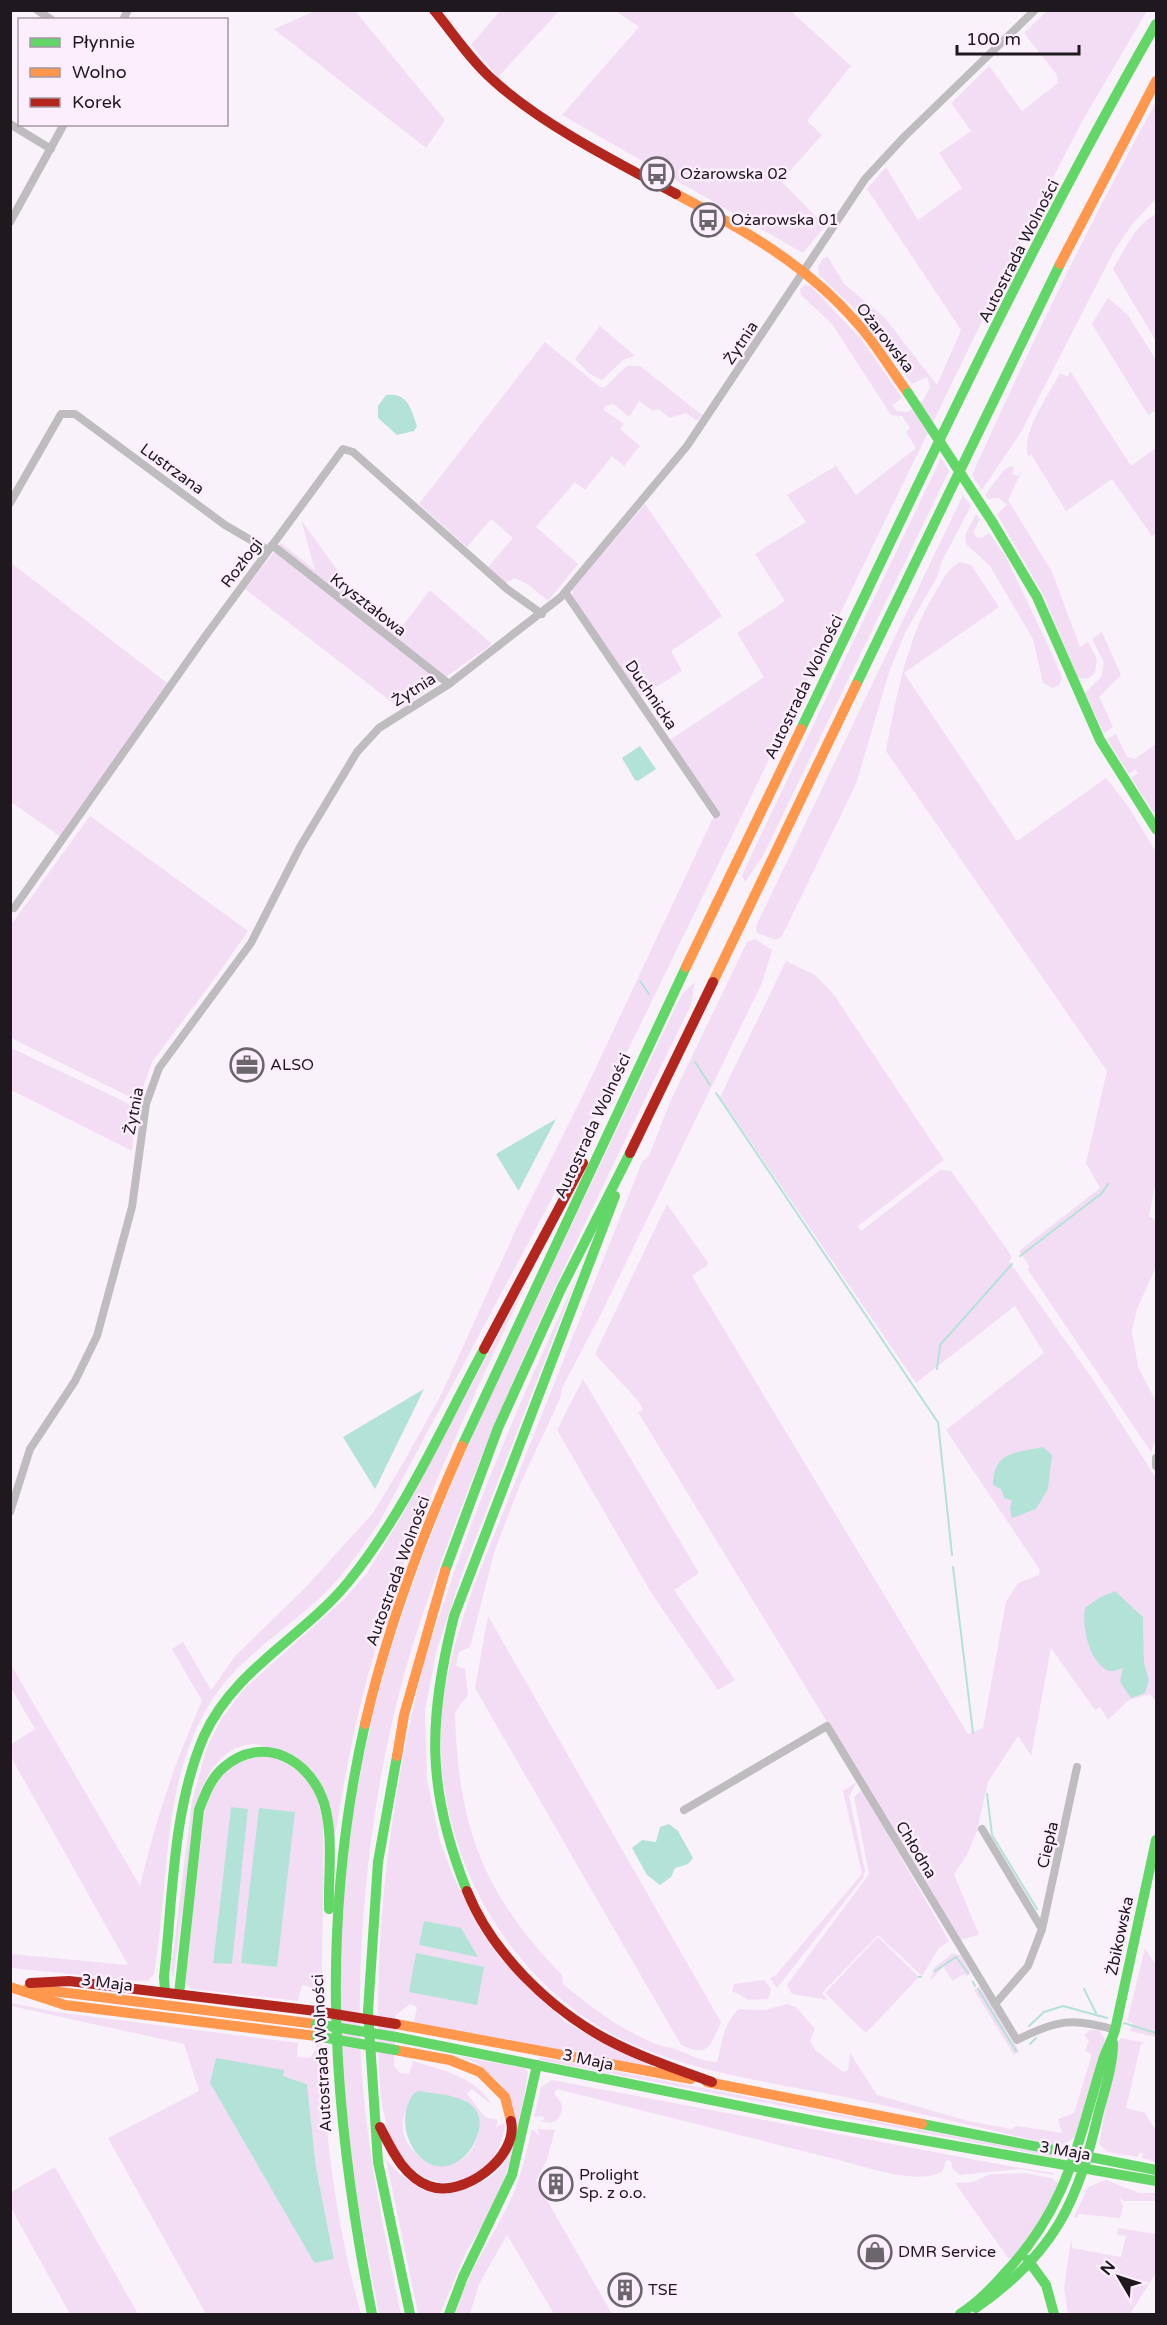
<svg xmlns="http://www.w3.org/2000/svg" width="1167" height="2325" font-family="'Varela Round',sans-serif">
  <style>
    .green { fill: #f3ddf5; fill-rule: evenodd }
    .water { fill: #b3e2d7 }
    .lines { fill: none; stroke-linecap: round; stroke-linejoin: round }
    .stream { stroke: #b3e2d7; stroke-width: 2 }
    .street { stroke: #bfbcbf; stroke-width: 8 }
    .fast { stroke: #63d668; stroke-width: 10 }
    .slow { stroke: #ff974d; stroke-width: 10 }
    .jam { stroke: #b3261e; stroke-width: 10 }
    .fast-bridge { stroke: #63d668; stroke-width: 10 }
    .jam-bridge { stroke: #b3261e; stroke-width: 10 }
    .labels { text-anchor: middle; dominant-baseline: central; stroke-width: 5; stroke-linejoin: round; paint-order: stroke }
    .poi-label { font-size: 16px; fill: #1f191f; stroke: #fceefd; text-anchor: start }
    .street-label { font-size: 16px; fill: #1f191f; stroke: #fceefd }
  </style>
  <rect width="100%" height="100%" fill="#f9f2fa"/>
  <g class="green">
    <polygon points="315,11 355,11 445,120 426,148 274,29"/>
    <polygon points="500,11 559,11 498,77 471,45"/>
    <polygon points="616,11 791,11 851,66 807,121 822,135 781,181 825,226 803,253 562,115 639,27"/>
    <path d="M1047,11h100l-63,107 -49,94 -421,867 -5,4 -18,42 -212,398c-13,18 -25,38 -40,55 -34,40 -84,66 -117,108 -63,81 -51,192 -68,288l-6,7h-10l-127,-13v-14l117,11 -117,-208v-13l24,-15 -24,-41 -1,-25 130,223c16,-67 34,-122 62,-185l-30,-52 11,-7 28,48 25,-35 68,-66 69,-76 29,-48 39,-70 77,-170 66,-132 128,-273 7,-9 -49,-71 94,-63 -27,-44 48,-32 -30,-47 51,-32 -19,-27 49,-29 20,29 60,-47 -10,-16 4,-4 -8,-12 -11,-1 -59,-91 -31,-29 -1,-6 5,-4 6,1 51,54 40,58 -10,7 5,6 11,1 15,-11 7,-14 -3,-10 -15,7 -58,-76 -35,-33 -1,-8 5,-9 5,-1 16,27 40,33 53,68 24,-55 -94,-141 19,-22 32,53 44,-32 -23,-35 32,-22 -20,-28 38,-37 33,45 36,-28 -1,-8 -33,-42z"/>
    <path d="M1156,102v97l-23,24 -19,28 -93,181 -39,58 -10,-15c57,-126 117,-252 184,-373z"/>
    <path d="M1156,214v127l-43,-72c12,-20 22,-44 43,-55z"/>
    <polygon points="1108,298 1128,315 1156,360 1156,410 1148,415 1092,324"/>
    <polygon points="600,326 635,356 623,360 602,380 590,374 575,359"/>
    <polygon points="545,342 600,387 605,387 627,366 640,366 702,415 697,421 686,413 670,418 658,409 653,411 639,401 629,417 614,404 605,406 604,410 624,424 620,429 640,446 624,466 612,456 585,490 575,482 536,527 578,564 548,601 529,585 515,578 505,583 488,567 513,538 491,519 467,547 419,504"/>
    <path d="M1070,371l61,95 25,-18v85l-4,3 -40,-57 -46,32 -35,-57 -2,3c-11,-20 21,-64 31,-84l8,4z"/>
    <polygon points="941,458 949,471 763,856 745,882 742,876 756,845"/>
    <polygon points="1011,466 1014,467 1012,474 1018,476 1022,470 1008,500 1052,572 1080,647 1088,642 1097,659 1095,673 1087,679 1078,678 1044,596 997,514 1007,505 999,498 988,499 985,495 1004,470"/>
    <polygon points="963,495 971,506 942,561 937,577 905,633 890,669 856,784 782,936 776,940 757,933 756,926"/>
    <polygon points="645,504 722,616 671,651 682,671 641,696 573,600 572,590"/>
    <polygon points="976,514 980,519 974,531 976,537 981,538 989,533 1006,557 1055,660 1062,678 1059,685 1053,688 1043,683 1033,639 990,566 966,544 965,535"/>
    <polygon points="301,520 368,612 397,633 430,590 492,644 401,709 245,589 281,543 315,570"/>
    <polygon points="10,562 167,683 61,837 11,802"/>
    <path d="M960,562l11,3 28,42 -95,66 113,168 89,-63 22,28 28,46v329l-7,35 7,5v46l-19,42 -5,22 6,36 18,35v37l-5,13 -123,-182 1,-4 -10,-15 81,-63 -14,-25 21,-92 -221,-320c11,-58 21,-115 53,-165 6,-10 11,-19 21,-24z"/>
    <polygon points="1102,632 1121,675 1099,697 1113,727 1104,733 1085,693 1101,677 1104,663 1092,639"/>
    <polygon points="1116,734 1127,757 1135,759 1156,744 1156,816 1131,778 1138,773 1135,769 1129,774 1107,739"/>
    <polygon points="90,816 248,931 218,974 152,1062 139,1099 128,1096 11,1038 11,925"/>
    <path d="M755,939l17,11 -10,33 -160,329 -40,76 -2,11 -39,83 -27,71 -24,94 -11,5 -3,14 9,3 3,26 -13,17c3,113 27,181 107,263l1,9c28,23 58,46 93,60 7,3 15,3 22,6 14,6 24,11 39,12 5,-19 7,-40 22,-53l26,1 22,-6 9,3 19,22 -5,12 5,9 28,22 5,-2 2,-17 27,42 91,26 43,8 6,-3 45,7 -4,-14 16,-6 18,-59 -7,-3 4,-11 -5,-5 6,-5h9l6,9 -29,98 -16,9c-72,-16 -143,-34 -215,-49 -80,-16 -162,-25 -235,-64 -106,-58 -173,-183 -169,-302 1,-49 16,-96 32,-143l169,-426 7,-6 21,-54 77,-160z"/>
    <path d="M786,961l29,14 19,20 110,165 -86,66 3,5 79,-61 11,1 55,77 6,9 -3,4 85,120 62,97v224l-6,-8 -21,6 -21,20 -8,-13 -5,3 -44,-62 -20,108 -13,-20 -30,46 -11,49 -10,24 -13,19 25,61 -19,5 -322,-528 5,-2 -4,-8 -44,-48 72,-150 42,60 -17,12 276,458 15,-6 23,-126 12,-19 21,-8 1,-5 -94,-140 98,-77 -29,-47 -99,77 -196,-286zM1043,1447l-7,62 -24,8v-18l-8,-1 -3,-9 29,-39zM1115,1591l28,26 1,46 5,17 -26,-12z"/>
    <path d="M695,982l-4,23c-100,205 -203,409 -274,627 -37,113 -55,242 -57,361 -3,109 19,215 41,321h-22c-22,-109 -42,-219 -40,-332 2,-75 11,-162 27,-236 35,-162 106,-313 177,-461 46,-97 92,-194 139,-291z"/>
    <polygon points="11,1048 136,1107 132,1151 11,1090"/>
    <path d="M531,1273c-63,136 -130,272 -167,418 -14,52 -22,104 -31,157l-7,-56c-11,-9 -54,-45 -65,-47 -33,-6 -54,27 -63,53l-25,181 -2,-9 21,-169 15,-54 15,-29 22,-29 100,-90 23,-26 33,-54z"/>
    <path d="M578,1275l-115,296 -26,78 -12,61 2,70 13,61 13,35 26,52 21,30 64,63 36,21 55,26 -241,-46 3,-15 -7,-3 -14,11 -2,51 6,7 9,1 4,-13c31,10 62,15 79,44l-20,-16 -5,5 18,23 13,3 -2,7 9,-4c-3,52 -62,81 -98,40 -32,-36 -28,-98 -29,-144 0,-120 16,-239 46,-355 7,-26 17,-52 25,-77 36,-107 82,-210 129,-312zM419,2091l45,9 15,16c4,79 -95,48 -73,-6 3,-6 9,-13 13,-19z"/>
    <polygon points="583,1379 699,1573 674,1590 735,1680 718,1690 652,1594 557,1430"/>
    <path d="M488,1616l233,406c-11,24 -12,36 -40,23l-206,-357z"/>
    <path d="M270,1756c37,16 44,26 53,66 2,82 -4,164 0,246 3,82 16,167 38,246h-155l-98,-176 91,-47 -15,-47 -173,-38v-3l45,9 242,31 -1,14 13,1 6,-9 2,-52 -8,-10 -8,-2 -4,16 -106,-12 -8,-7 21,-172c13,-36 25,-51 65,-54zM231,1808l17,2 -17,154 -18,-2zM284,2070l-1,6 24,8 9,83 18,91 -19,5 -3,-4 -102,-176z"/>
    <polygon points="857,1782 849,1796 865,1870 863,1878 777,1988 770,1978 776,1975 862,1874 843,1791"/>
    <polygon points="862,1790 949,1941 938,1949 922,1976 878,1935 822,1993 828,2000 792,1994 787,1985 869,1874 854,1797"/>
    <polygon points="878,1937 919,1977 866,2033 825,1993"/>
    <polygon points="1145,1949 1156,1964 1156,2037 1130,2031 1133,2023 1127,2021"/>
    <polygon points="953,1953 961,1956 970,1971 969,1975 966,1977 964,1974 953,1981 943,1967 930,1981 934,1968"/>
    <polygon points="764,1980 771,1989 768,1999 749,2000 732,1991 734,1984"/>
    <polygon points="980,1986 1019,2051 1014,2055 974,1990"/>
    <polygon points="1121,2038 1146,2043 1141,2044 1126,2108 1145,2113 1156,2131 1156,2162 1142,2158 1143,2153 1139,2153 1138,2157 1108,2152 1099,2144 1117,2043"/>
    <path d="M457,2056l67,12 4,4 -10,59 -14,49 -16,36 -22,36 -26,62h-22l-32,-155c27,34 64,44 101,20 10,-6 23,-21 24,-33 2,-16 -6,-44 -8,-60l-26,-23z"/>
    <polygon points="540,2057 1058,2156 1058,2158 539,2060"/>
    <path d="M552,2080l462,87 40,6 -1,2 -33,-6 -60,6 -8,-7 -1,-7 -5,-1 -3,11c-24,15 -76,-4 -101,-10l-285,-72 -3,4c8,11 12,14 3,27l-7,3 -11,-2 5,-1 -1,-4 -9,1 7,-30z"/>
    <path d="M532,2129l8,7 -3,-7 18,1 -8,30 -11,21 76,133h-58l-47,-79 -28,49 -9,30h-15c11,-40 37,-75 55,-113 11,-23 16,-48 22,-72z"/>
    <polygon points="55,2167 138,2314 70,2314 11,2208 11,2192"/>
    <polygon points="1025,2173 1052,2178 1060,2185 1044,2222 1016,2258 1008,2258 955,2183 973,2182 990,2174"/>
    <polygon points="1106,2180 1139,2193 1156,2193 1156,2201 1123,2201 1119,2197 1123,2206 1120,2218 1078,2214 1077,2218 1074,2217 1088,2187"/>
    <polygon points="1118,2228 1156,2234 1156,2273 1130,2314 1068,2314 1064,2288 1071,2239 1072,2248 1121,2257 1126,2236 1117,2235"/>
  </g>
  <g class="water">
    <path d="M386,395c22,-3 25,14 31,31l-3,5 -17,4 -19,-17v-12z"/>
    <polygon points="640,746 656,769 638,781 635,780 622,758"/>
    <polygon points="556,1119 519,1190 518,1190 496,1154"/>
    <polygon points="424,1389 375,1489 343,1437"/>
    <path d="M1043,1447l9,8 -4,34 -12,20 -24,9 -2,-9 2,-9 -8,-2 -3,-9 -8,-4c1,-34 22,-32 50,-38z"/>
    <path d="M1115,1591l28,26 1,46 5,17 -4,13 -14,5 -11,-16 3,-14c-6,2 -12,5 -18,1 -17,-12 -23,-43 -20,-61l14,-10z"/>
    <polygon points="231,1807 248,1809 232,1964 213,1963"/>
    <polygon points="259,1808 295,1812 277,1967 241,1963"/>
    <polygon points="669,1824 678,1831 693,1858 688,1864 675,1868 671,1877 660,1885 647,1875 632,1848 642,1840 656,1842 660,1827"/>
    <polygon points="424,1921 461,1928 478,1957 419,1945"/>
    <polygon points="416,1953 484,1967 477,2005 409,1992"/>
    <polygon points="216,2058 284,2070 283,2076 307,2084 316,2167 334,2259 315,2263 312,2259 210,2083"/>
    <path d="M419,2091c23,4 67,4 60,39 -3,12 -9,23 -19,30 -33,24 -65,-23 -52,-56 3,-6 4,-11 11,-13z"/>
  </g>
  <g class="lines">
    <g class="stream">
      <polyline points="640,981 649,994"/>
      <polyline points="695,1062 710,1085"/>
      <polyline points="716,1093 937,1421"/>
      <polyline points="1020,1256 1102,1193 1108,1184"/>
      <polyline points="937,1369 940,1345 1012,1264"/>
      <polyline points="938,1422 952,1555"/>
      <polyline points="953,1567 973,1733"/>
      <polyline points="987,1794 992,1835 1037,1909"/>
      <polyline points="935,1971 956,1957 968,1973"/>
      <polyline points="919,1977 921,1977"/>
      <polyline points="973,1982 975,1986"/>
      <polyline points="978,1989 1016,2051"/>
      <polyline points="1084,1989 1096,2013"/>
      <polyline points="1124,2023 1156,2033"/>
      <polyline points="1029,2026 1044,2012 1063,2006 1107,2018"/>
      <polyline points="1030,2044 1036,2038"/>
    </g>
    <g class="street">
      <polyline points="37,10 52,20"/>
      <polyline points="123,20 128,10"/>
      <polyline points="10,124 51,149"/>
      <polyline points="10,222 64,124"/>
      <polyline points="10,503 61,414 75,414 225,525 268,550"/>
      <polyline points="272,545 449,684"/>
      <polyline points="565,592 716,814"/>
      <polyline points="14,908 204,638 343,449 353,452 507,589 542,614"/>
      <polyline points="1156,1458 1156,1466"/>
      <polyline points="10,1512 30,1449 75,1381 97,1336 132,1207 146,1104 159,1068 251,943 300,847 357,752 379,728 449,684 561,597 687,446 865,179 904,137 1035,10"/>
      <path d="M684,1810l143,-84 190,314c39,-20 56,-23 98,-10"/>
      <polyline points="982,1829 1042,1929 1028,1966 995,2004"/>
      <polyline points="1042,1929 1077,1767"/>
    </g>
    <g class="fast">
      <polyline points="993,523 1037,597 1100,740 1156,829"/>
      <polyline points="856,685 1060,264"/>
      <path d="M801,729c114,-237 224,-477 355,-705"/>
      <polyline points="462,1446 686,967"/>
      <polyline points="445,1571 498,1428 561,1289 630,1153"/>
      <path d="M365,1724c-46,203 -33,388 7,590"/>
      <polyline points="397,1756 378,1862 368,2011 378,2162 410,2314"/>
      <path d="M467,1891c-41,-102 -39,-170 -13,-275l161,-420"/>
      <path d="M165,1992l-1,-15c9,-79 8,-167 40,-241 30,-67 101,-100 145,-155 56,-69 93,-154 135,-232"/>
      <path d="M179,1994l20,-184c6,-16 12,-32 25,-43 39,-33 86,-8 100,36 10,34 4,71 5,106"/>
      <polyline points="396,2037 825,2123 1156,2181"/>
      <polyline points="922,2124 1156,2170"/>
      <polyline points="1028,2260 1046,2285 1054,2314"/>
      <path d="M976,2308c79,-55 102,-106 123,-197 6,-22 14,-46 14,-68"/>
      <polyline points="449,2314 463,2277 512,2175 537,2065"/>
      <path d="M960,2314c17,-11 31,-25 44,-40 64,-67 73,-130 99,-214 3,-10 9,-20 12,-30l41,-190"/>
    </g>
    <g class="slow">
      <path d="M676,194c67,35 131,71 181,129 19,21 34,47 51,70"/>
      <polyline points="1060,264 1156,81"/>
      <polyline points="686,967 801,729"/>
      <polyline points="713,982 856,685"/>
      <path d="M365,1724c22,-95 57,-189 97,-278"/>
      <polyline points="397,1756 404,1715 445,1571"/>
      <polyline points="10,1987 65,2005 316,2036"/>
      <polyline points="28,1988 316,2024"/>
      <polyline points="396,2024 691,2079"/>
      <polyline points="395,2050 450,2060 480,2072 505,2097 511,2121"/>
      <polyline points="707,2082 922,2124"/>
    </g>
    <g class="jam">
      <path d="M434,10c19,23 37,51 59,70 48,44 125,83 183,114"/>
      <polyline points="630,1153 713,982"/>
      <polyline points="484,1349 583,1163"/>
      <path d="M467,1891c25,62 82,117 139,148 34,18 70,30 106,43"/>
      <polyline points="30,1983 69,1981 316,2011"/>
      <path d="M380,2127c12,23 23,49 49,59 34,13 90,-29 82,-65"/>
    </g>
    <g class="fast-bridge">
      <polyline points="908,393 993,523"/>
      <polyline points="316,2024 396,2037"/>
      <polyline points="316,2036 395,2050"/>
    </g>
    <polyline class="jam-bridge" points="316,2011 396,2024"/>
  </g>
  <defs>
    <g id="bus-ring" transform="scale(1.725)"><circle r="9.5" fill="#fceefd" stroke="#6b656c" stroke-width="1.5"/><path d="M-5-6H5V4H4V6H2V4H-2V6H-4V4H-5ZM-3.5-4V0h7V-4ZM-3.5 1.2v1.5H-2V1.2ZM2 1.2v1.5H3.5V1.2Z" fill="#6b656c"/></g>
    <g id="office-ring" transform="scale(1.725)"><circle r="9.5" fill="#fceefd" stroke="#6b656c" stroke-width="1.5"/><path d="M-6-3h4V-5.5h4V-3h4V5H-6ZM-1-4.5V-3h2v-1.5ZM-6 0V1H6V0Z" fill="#6b656c"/></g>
    <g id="building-ring" transform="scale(1.725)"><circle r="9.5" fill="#fceefd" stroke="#6b656c" stroke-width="1.5"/><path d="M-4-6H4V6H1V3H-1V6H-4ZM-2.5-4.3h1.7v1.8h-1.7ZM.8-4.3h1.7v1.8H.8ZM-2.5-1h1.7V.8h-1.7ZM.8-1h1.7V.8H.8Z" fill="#6b656c"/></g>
    <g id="shop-ring" transform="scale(1.725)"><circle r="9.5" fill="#fceefd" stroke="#6b656c" stroke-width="1.5"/><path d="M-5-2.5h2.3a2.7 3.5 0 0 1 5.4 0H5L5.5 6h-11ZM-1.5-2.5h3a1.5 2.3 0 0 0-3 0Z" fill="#6b656c"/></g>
  </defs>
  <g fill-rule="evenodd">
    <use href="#bus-ring" x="657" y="174"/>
    <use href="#bus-ring" x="708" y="220"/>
    <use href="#office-ring" x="247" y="1065"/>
    <use href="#building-ring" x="556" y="2184"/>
    <use href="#shop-ring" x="875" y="2252"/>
    <use href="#building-ring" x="625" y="2290"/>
  </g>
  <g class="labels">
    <g class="poi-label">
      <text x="680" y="174">Ożarowska 02</text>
      <text x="731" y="220">Ożarowska 01</text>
      <text x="270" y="1065">ALSO</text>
      <text x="579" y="2175">Prolight<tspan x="579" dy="18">Sp. z o.o.</tspan></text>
      <text x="898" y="2252">DMR Service</text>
      <text x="648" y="2290">TSE</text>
    </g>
    <g class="street-label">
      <text transform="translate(1019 251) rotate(-63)">Autostrada Wolności</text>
      <text transform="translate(885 338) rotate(52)">Ożarowska</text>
      <text transform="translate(741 343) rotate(-56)">Żytnia</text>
      <text transform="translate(172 469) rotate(36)">Lustrzana</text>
      <text transform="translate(242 563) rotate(-53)">Rozłogi</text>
      <text transform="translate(368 605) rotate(38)">Kryształowa</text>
      <text transform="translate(804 687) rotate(-64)">Autostrada Wolności</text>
      <text transform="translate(414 690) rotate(-32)">Żytnia</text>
      <text transform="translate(651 695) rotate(56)">Duchnicka</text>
      <text transform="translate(134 1111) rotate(-79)">Żytnia</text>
      <text transform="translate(593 1126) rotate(-65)">Autostrada Wolności</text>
      <text transform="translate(398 1571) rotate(-70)">Autostrada Wolności</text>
      <text transform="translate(1048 1845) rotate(-77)">Ciepła</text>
      <text transform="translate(916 1850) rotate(59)">Chłodna</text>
      <text transform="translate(1120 1936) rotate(-78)">Żbikowska</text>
      <text transform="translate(107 1983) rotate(7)">3 Maja</text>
      <text transform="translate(322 2053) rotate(-93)">Autostrada Wolności</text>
      <text transform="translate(588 2060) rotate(12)">3 Maja</text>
      <text transform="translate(1065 2151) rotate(10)">3 Maja</text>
    </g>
  </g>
  <rect width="1167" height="2325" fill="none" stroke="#1f191f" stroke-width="24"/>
  <rect x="18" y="18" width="210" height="108" fill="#fceefd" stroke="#a499a4" stroke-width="1.5"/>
  <rect x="30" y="38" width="30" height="9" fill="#63d668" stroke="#a499a4" stroke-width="1.5"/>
  <text x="72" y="48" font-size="18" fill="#1f191f">Płynnie</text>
  <rect x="30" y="68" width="30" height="9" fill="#ff974d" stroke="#a499a4" stroke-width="1.5"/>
  <text x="72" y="78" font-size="18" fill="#1f191f">Wolno</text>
  <rect x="30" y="98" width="30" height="9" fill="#b3261e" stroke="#a499a4" stroke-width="1.5"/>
  <text x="72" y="108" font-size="18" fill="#1f191f">Korek</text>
  <g transform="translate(1119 2277) rotate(309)" stroke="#fceefd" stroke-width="4.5" paint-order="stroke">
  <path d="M0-4.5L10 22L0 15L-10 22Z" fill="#1f191f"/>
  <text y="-9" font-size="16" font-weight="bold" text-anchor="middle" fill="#1f191f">N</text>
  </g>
  <path d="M957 45v9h122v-9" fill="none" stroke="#1f191f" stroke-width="3"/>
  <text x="966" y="45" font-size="18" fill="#1f191f" stroke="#fceefd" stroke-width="4.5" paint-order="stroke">100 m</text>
</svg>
